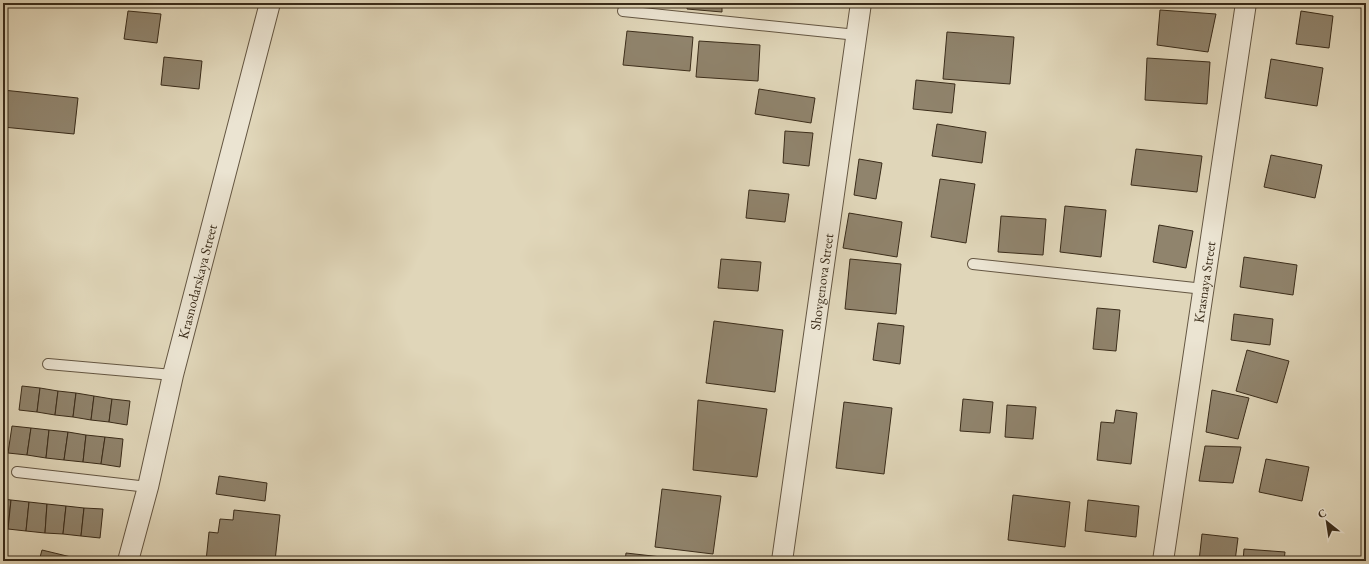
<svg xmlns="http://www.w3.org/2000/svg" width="1369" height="564" font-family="'EB Garamond',serif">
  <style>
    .building { fill: #90846d; stroke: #3a2c1a }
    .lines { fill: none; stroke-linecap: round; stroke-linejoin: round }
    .service-casing { stroke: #645642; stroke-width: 12 }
    .minor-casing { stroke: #645642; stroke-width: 22 }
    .service { stroke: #ebe4d2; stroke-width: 10 }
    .minor { stroke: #ebe4d2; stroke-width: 20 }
    .labels { text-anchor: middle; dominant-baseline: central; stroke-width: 4; stroke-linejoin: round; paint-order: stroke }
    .street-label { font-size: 14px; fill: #3a2c1a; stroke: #ebe4d2 }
  </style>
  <rect width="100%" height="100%" fill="#e0d6b9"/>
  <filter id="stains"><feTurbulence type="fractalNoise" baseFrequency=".005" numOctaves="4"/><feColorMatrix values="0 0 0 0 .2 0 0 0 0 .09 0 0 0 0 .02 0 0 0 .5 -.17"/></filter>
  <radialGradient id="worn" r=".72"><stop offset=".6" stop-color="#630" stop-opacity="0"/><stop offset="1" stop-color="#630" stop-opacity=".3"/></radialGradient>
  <g class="building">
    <polygon points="688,3 722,3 722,12 687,9"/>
    <polygon points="794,3 834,3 834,6"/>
    <polygon points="909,3 937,3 936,7"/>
    <polygon points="1160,10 1216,14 1208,52 1157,45"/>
    <polygon points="128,11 161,14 157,43 124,39"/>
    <polygon points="1301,11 1333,16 1329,48 1296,44"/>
    <polygon points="627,31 693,37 690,71 623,65"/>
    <polygon points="947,32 1014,37 1010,84 943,79"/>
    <polygon points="699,41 760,45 758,81 696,77"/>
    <polygon points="164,57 202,61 199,89 161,85"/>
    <polygon points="1147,58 1210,62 1207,104 1145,100"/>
    <polygon points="1271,59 1323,68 1317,106 1265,98"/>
    <polygon points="916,80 955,84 952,113 913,109"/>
    <polygon points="759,89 815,98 811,123 755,114"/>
    <polygon points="3,90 78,98 74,134 3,127"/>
    <polygon points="937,124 986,132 982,163 932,156"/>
    <polygon points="785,131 813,133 809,166 783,163"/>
    <polygon points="1136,149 1202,156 1197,192 1131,185"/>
    <polygon points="1271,155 1322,165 1315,198 1264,187"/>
    <polygon points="859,159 882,163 876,199 854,195"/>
    <polygon points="940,179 975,184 966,243 931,237"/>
    <polygon points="749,190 789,194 785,222 746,218"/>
    <polygon points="1065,206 1106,210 1101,257 1060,252"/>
    <polygon points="849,213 902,222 897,257 843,248"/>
    <polygon points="1001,216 1046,219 1043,255 998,252"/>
    <polygon points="1159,225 1193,231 1186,268 1153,262"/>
    <polygon points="1244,257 1297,265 1293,295 1240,287"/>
    <polygon points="721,259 761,262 758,291 718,288"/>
    <polygon points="850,259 901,264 896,314 845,309"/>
    <polygon points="1097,308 1120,310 1116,351 1093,349"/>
    <polygon points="1234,314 1273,319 1270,345 1231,340"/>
    <polygon points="714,321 783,330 775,392 706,383"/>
    <polygon points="878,323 904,326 900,364 873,360"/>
    <polygon points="1247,350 1289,361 1277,403 1236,391"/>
    <polygon points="22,386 40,388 37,412 19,410"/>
    <polygon points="40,388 58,391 55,415 37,412"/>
    <polygon points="1212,390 1249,398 1238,439 1206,432"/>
    <polygon points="58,391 76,393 73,417 55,415"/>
    <polygon points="76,393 94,396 91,420 73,417"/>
    <polygon points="94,396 112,399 109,422 91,420"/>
    <polygon points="112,399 130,401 127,425 109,422"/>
    <polygon points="963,399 993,402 990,433 960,431"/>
    <polygon points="698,400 767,409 757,477 693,470"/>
    <polygon points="844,402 892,408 884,474 836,468"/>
    <polygon points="1007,405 1036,407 1033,439 1005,437"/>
    <polygon points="1116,410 1137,413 1131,464 1097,460 1101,422 1114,423"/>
    <polygon points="12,426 31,428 27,455 8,453"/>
    <polygon points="31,428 49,430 46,458 27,455"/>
    <polygon points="49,430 68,432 64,460 46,458"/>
    <polygon points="68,432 86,435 83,462 64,460"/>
    <polygon points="86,435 105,437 101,464 83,462"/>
    <polygon points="105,437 123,439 120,467 101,464"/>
    <polygon points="1205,446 1241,447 1233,483 1199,481"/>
    <polygon points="1266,459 1309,467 1302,501 1259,492"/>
    <polygon points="219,476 267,483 265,501 216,494"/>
    <polygon points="662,489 721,496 713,554 655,547"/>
    <polygon points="1013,495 1070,502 1065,547 1008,540"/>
    <polygon points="3,499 11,500 8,529 3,528"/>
    <polygon points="11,500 29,502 26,531 8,529"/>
    <polygon points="1088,500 1139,506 1136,537 1085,531"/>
    <polygon points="29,502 47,504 45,533 26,531"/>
    <polygon points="47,504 66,506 63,534 45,533"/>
    <polygon points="66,506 84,508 81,536 63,534"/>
    <polygon points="84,508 103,509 100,538 81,536"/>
    <polygon points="234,510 280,515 275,561 206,561 209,532 218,533 220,519 233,520"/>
    <polygon points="1202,534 1238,538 1235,561 1199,561"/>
    <polygon points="1244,549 1285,552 1284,561 1243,561"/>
    <polygon points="42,550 71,557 70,561 39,561"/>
    <polygon points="626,553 697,561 625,561"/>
  </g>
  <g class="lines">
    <g class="service-casing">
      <g id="service">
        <polyline points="623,11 857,35"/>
        <polyline points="973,264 1204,289"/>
        <polyline points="48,364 173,375"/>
        <polyline points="17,472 148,487"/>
      </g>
    </g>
    <g class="minor-casing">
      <g id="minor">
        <path id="s1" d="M128,561l20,-74 25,-112 97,-372"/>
        <path id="s2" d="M782,561l79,-558"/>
        <path id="s3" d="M1163,561l83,-558"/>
      </g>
    </g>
    <use href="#service" class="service"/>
    <use href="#minor" class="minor"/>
  </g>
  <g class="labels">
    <g class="street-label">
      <text stroke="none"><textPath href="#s1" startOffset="288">Krasnodarskaya Street</textPath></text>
      <text stroke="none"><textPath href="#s2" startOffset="282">Shovgenova Street</textPath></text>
      <text stroke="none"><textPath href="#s3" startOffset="282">Krasnaya Street</textPath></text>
    </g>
  </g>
  <rect width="1369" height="564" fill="none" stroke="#e0d6b9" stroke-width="16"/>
  <rect x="4" y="4" width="1361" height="556" fill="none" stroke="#3a2c1a" stroke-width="2"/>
  <rect x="8" y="8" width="1353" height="548" fill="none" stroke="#3a2c1a"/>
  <g transform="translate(1327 522) rotate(330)" stroke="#ebe4d2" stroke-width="3" paint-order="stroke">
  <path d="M0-3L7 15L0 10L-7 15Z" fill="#3a2c1a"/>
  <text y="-6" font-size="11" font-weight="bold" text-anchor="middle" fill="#3a2c1a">С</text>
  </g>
  <rect width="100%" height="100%" filter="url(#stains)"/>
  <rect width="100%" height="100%" fill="url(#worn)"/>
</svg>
